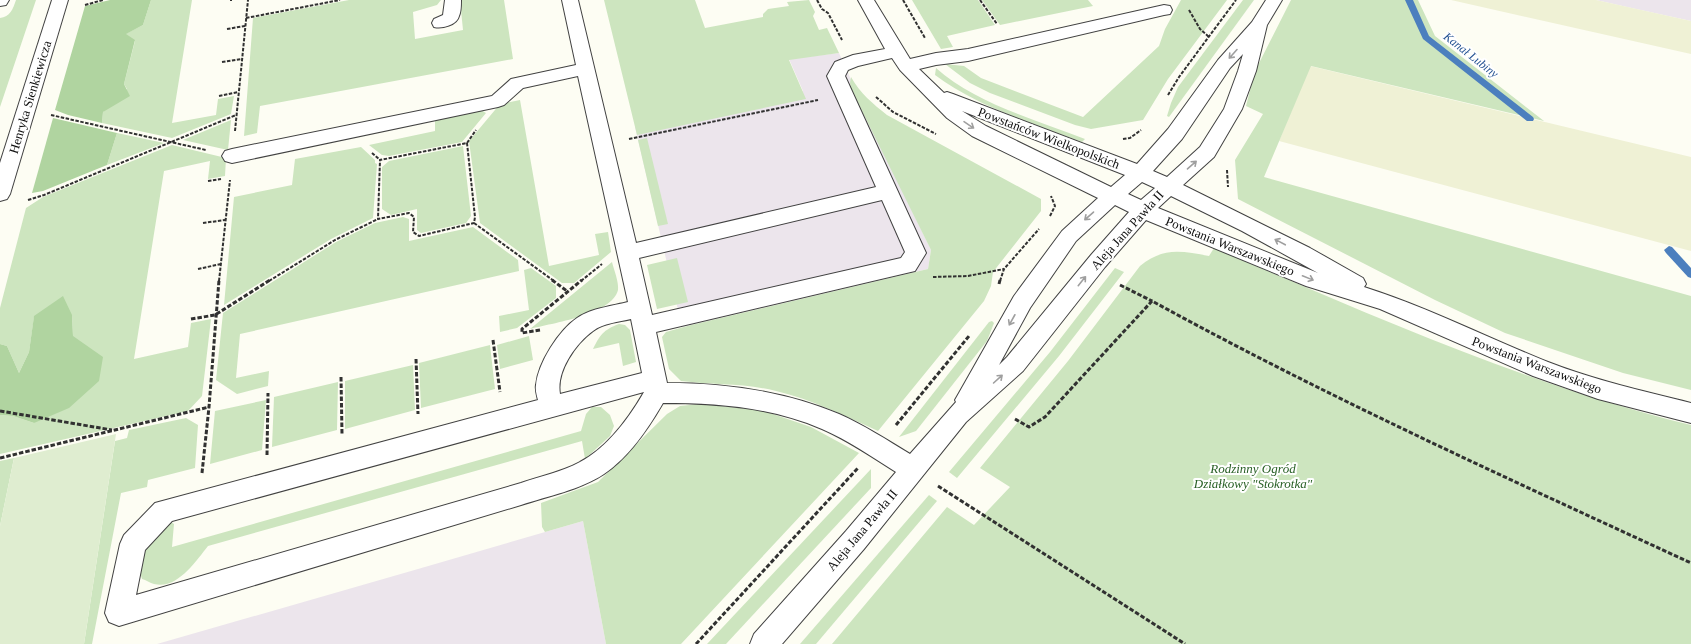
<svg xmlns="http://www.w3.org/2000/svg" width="1691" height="644" font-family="'Times New Roman',serif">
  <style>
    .industrial { fill: #ece5ec }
    .farmland { fill: #eff1d5 }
    .green { fill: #cde5bf }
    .forest { fill: #b0d4a0 }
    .pitch { fill: #dfedd0 }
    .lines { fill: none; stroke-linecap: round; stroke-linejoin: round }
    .stream { fill: #4c7fbe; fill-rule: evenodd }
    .minor-casing { stroke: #424242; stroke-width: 2 }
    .path-far1 { stroke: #313131; stroke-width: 2; stroke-dasharray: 3.5 1.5; stroke-linecap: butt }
    .path { stroke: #313131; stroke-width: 3; stroke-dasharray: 4.5 2; stroke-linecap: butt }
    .minor { fill: #fff; fill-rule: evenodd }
    .oneway { stroke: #9f9f9f }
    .labels { text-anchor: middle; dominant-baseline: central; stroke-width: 4; stroke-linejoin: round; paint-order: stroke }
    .far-water-label { font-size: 12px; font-style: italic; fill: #265393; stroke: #fff }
    .street-label { font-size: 13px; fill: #0f0f0f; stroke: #fff }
    .park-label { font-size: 13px; font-style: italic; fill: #296026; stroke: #fff }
  </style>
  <rect width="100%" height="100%" fill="#fdfdf3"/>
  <g class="industrial">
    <polygon points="1596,0 1691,0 1691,21 1627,7"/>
    <polygon points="839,53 882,148 931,250 928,269 682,327 635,127 803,91 789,59"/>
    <polygon points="583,521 606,644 157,644 418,569"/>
  </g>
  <g class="farmland">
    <polygon points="1451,0 1596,0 1691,21 1691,54"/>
    <polygon points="1310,66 1691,157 1691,251 1279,141"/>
  </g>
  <g class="green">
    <path d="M16,0h20l-36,107v-89c10,-1 13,-9 16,-18z"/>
    <polygon points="151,0 192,0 172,123 216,115 218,99 234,96 231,114 172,138 102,123 103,112 127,89 124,84 135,41 125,34 143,25"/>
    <polygon points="349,0 441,0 437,5 413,12 415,39 463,30 460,0 504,0 513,59 260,106 257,133 244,136 253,18"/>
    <polygon points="604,0 695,0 705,28 763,17 763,14 768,9 789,6 787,2 809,0 815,12 813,16 819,30 827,28 839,53 789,60 806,99 637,135"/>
    <polygon points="912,0 978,0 995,25 947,36 953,47 941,49"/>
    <polygon points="982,0 1088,0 1093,6 1000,25"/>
    <polygon points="1181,0 1227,0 1168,79 1143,120 1091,129 1075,125 990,93 970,83 945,64 964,66 981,78 1083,117 1159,46 1165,29"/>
    <polygon points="1243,0 1254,0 1169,117 1167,116 1171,103 1178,87"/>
    <polygon points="1291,0 1418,0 1435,36 1544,121 1311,66 1264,177 1691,296 1691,390 1623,373 1505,333 1435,300 1238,199 1235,160 1263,114 1246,106 1255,71"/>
    <path d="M936,68c39,35 100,52 149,71l-3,3c-50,-19 -104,-35 -147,-67z"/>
    <path d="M851,77c9,16 22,27 36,38l154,84v12l-48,61 -2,14 -7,15 -106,130c-33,-15 -67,-32 -102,-40 -31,-8 -64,-6 -95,-10l-12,-12 -7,-32 4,-5 25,-7 237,-56 3,-19 -80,-161 -1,-6z"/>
    <polygon points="520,100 549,266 599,255 595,234 608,232 611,252 574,283 562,283 480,223 469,141 500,104"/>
    <polygon points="481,110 486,113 462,142 389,156 382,155 369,145 435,131 435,120"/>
    <polygon points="231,120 228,150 183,140"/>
    <polygon points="117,133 164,143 107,165"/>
    <polygon points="647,138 668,224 658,226 638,140"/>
    <polygon points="172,145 226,158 225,176 208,179 210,161 164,171 134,359 188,347 191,323 211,319 202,396 188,411 0,454 0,415 13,416 34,423 73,336 72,315 34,317 29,352 19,373 7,346 0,344 0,308 26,208 43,197"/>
    <polygon points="463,146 471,216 466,223 421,233 417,230 417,209 391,215 382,209 382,167 389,161"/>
    <polygon points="361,147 375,160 375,163 377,164 373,218 331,239 224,305 234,197 292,185 295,159"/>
    <polygon points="403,217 409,219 409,241 473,227 518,260 519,271 240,334 236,378 269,371 268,386 237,394 216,380 223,313 336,242 375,223"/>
    <path d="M1214,248c157,67 311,136 477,177v219h-859l115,-137 27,18 36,-38 -30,-19 88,-107 72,-95c23,-19 41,-15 69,-10z"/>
    <polygon points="677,258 688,302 657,309 647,265"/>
    <path d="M612,262c2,8 7,20 6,28 -6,25 -66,33 -88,39z"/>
    <polygon points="531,268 556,286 556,298 517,328 500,332 499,316 529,310 524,270"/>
    <polygon points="1115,268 1124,272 1059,356 957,478 949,472 1050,352"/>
    <polygon points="992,321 994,323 987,341 916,431 899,437 989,322"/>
    <path d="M619,324l6,1 5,5 6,32 -13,4 -4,-23 -26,6c7,-14 10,-19 26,-25z"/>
    <polygon points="529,336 533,360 500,369 497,345"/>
    <polygon points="490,345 495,389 421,408 419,363"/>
    <polygon points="413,365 415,410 345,429 345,381"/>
    <polygon points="338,382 337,430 272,447 274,397"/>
    <polygon points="266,400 262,450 210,464 215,411"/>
    <polygon points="699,404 761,410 811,427 859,453 681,644 606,644 583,521 545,532 542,527 541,503 598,482 667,414 680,406"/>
    <path d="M592,407h9l9,8 4,11 -4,10 -25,23 -3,-18 -374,105c-12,15 -31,44 -54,38 -4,-1 -8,-4 -12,-5l-4,-13 3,-17 19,-23 11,-4 3,2 -2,23 409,-116 5,-17z"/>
    <polygon points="186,418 198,425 195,468 148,480 147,487 121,493 92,644 84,644 115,441 127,438 129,430"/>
    <polygon points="14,458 0,526 0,461"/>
    <polygon points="871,469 871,488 726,644 707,644"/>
    <polygon points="929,495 937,501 816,644 800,644"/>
  </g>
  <g class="forest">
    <polygon points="110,0 151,0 143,25 126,34 135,40 124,84 130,96 103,112 102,123 68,115 55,110 85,6"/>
    <polygon points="53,118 117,133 107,165 43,191 32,193"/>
    <polygon points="63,296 72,315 73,336 103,357 99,381 69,408 34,423 13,416 0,415 0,344 7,346 19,373 29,352 34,316"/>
  </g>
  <polygon class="pitch" points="116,434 84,644 0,644 0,526 14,458"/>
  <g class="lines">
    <g class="stream">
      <polygon points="1405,0 1413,0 1429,36 1533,117 1534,119 1533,121 1527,121 1423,39"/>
      <polygon points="1669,246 1672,247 1691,268 1691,278 1688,277 1666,253 1664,250"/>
    </g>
    <g class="minor-casing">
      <g id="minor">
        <polygon points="0,0 9,0 6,5 0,6"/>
        <polygon points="52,0 68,0 10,194 7,199 0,201 0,163"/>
        <path d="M445,0h16c0,5 0,12 -2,16 -2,9 -17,13 -25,11l-2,-4 2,-4 9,-4z"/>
        <path d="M562,0h16l58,243 240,-56 -49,-111 8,-14 18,-7 32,-6 -27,-49h16l36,59 26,-6 32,-4 196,-44 6,1 2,4 -2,4 -6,1 -196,46 -32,4 -17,4 25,24 3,-1 6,2 184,70 31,-35 50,-69 34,-38 14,-22h16l-15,25 -11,46 -14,38 -28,48 -31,28 127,63 53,30 3,6 -2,3c63,20 122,50 184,75 46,18 95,29 143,41v20l-93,-24 -65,-23 -153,-67 -74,-23 -160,-66 -41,47 -82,104 -57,51 -102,127 -82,95h-32l4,-10 92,-103 50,-59c-24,-15 -48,-32 -74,-43 -51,-22 -105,-26 -159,-26 -15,26 -34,54 -59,71 -24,16 -56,22 -83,31l-402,121 -10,-4 -4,-9 15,-69 4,-9 31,-32 383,-103c-1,-4 -3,-10 -2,-15 2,-22 23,-55 41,-67 15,-10 35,-12 51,-16l-50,-226 -55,12 -19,17 -6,2 -266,56 -7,-2 -3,-5 3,-5 7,-2 260,-53 19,-17 65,-14zM1243,54l-5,17 -14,38 -24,38 -33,30 -14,-6 29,-32 48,-71zM892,58l8,12 47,48 25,18 126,62 -36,33 -48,65 -55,97 -4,7 1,2 -46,52c-23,-14 -46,-29 -71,-40 -55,-23 -113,-31 -172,-31l-11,-51 259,-61 11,-18 -81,-177 3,-6 10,-4zM962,111l163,64 -14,12 -125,-61zM1142,182l13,6 -14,12 -13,-6zM1171,196l71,35 76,42 -160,-65zM882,200l23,52 -4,6 -249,57 -13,-57zM1115,205l14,7 -38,43 -84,102 -8,8 31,-57 46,-67zM631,319l11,54 -82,21c-4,-22 15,-50 33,-63 10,-8 26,-9 38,-12zM644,392c-15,26 -37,56 -64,70 -18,10 -40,14 -59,21l-385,112 9,-45 27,-29z"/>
      </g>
    </g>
    <g class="path-far1">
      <polyline points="230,0 232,0"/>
      <polyline points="817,0 822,9 828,13 842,40"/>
      <polyline points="903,0 925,38"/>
      <polyline points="980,0 997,24"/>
      <polyline points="85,5 103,0"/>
      <polyline points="1189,10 1200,29 1209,37"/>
      <polyline points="246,18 340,0"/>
      <polyline points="227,29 245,26"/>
      <polyline points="222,62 242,59"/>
      <polyline points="1168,95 1179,77 1236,0"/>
      <polyline points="219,96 238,92"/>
      <polyline points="876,97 893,112 936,134"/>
      <polyline points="51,115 206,150"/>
      <polyline points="235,131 248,0"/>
      <polyline points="629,139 818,100"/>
      <polyline points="1123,139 1130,138 1141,130"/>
      <polygon points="467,143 475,217 474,223 419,236 413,232 414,217 409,213 378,219 380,160"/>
      <polyline points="467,143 476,130"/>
      <polyline points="372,153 380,160"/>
      <polyline points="1227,170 1228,187"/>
      <polyline points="208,181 221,179"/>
      <polyline points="28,200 44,195 236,115"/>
      <polyline points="1050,216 1055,206 1051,196"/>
      <polyline points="203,223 225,220"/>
      <polyline points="474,223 554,281"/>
      <polyline points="198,269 221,264"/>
      <polyline points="933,277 968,276 1004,269"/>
      <polyline points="219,281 230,180"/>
      <polyline points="269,281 335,240 378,219"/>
      <polyline points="581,281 602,264"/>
      <polyline points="1000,281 1004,269 1039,229"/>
    </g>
    <g class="path">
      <polyline points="552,280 567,291"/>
      <polyline points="999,284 1000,280"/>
      <polyline points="1120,285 1152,301"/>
      <polyline points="191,319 215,315 270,280"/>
      <polyline points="540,330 522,333 522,329 582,280"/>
      <polyline points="493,340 500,392"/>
      <polyline points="416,359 418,414"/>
      <polyline points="341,377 342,434"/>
      <polyline points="0,411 112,430"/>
      <path d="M1015,419l14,8 16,-10 107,-116c175,96 357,178 539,262"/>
      <polyline points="896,425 969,336"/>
      <polyline points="267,455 268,393"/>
      <polyline points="0,458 209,407"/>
      <polyline points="202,473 209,407 219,280"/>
      <polyline points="938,486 1185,644"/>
      <polyline points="696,644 858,468"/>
    </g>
    <use href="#minor" class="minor"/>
  </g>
  <defs><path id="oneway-shaft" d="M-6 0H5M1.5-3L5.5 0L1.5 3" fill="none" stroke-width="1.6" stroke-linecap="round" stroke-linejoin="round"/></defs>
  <g class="oneway">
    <use href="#oneway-shaft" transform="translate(1233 54) rotate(132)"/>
    <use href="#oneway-shaft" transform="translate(969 125) rotate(34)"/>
    <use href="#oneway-shaft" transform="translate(1192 165) rotate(-41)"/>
    <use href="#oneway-shaft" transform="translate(1089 216) rotate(139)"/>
    <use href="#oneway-shaft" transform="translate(1280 242) rotate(-152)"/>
    <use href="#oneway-shaft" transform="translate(1308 278) rotate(22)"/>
    <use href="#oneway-shaft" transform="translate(1082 281) rotate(-51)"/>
    <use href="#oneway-shaft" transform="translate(1012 320) rotate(119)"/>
    <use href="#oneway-shaft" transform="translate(998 379) rotate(-42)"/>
  </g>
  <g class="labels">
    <g class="far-water-label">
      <text transform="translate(1471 55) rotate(38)">Kanał Lubiny</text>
    </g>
    <g class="street-label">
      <text transform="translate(30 97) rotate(-73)">Henryka Sienkiewicza</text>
      <text transform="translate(1049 138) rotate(21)">Powstańców Wielkopolskich</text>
      <text transform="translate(1127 230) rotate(-48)">Aleja Jana Pawła II</text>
      <text transform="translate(1230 246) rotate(22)">Powstania Warszawskiego</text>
      <text transform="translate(1537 365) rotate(21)">Powstania Warszawskiego</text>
      <text transform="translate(862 530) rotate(-50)">Aleja Jana Pawła II</text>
    </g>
    <g class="park-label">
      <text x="1253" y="468">Rodzinny Ogród<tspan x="1253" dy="15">Działkowy "Stokrotka"</tspan></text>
    </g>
  </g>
</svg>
